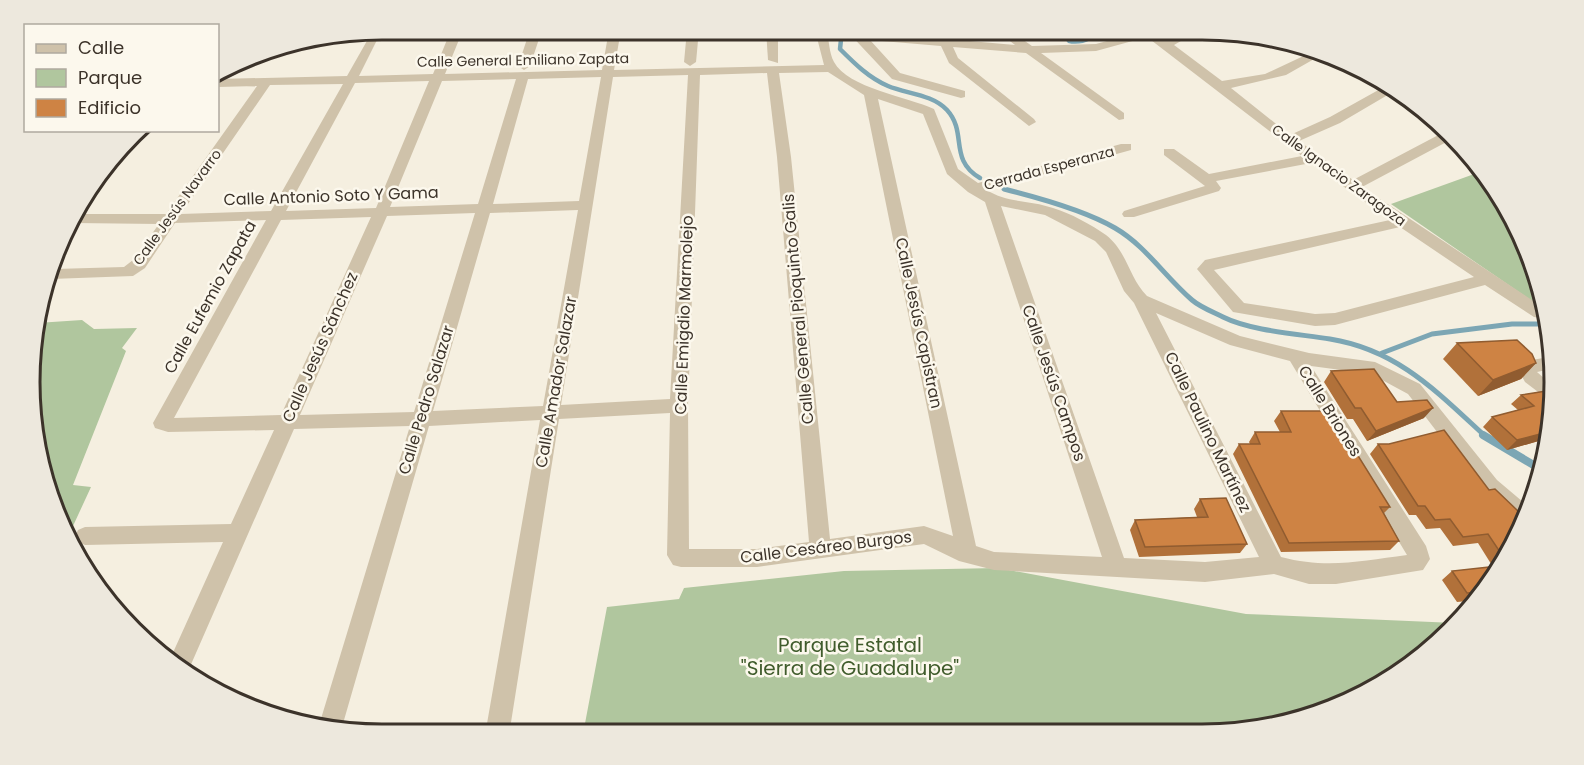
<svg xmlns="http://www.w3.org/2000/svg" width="1584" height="765" font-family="Poppins,sans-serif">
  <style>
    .green { fill: #b0c69e }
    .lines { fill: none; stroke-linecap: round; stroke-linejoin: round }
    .stream-far2 { stroke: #7ca6b4; stroke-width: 4.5 }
    .stream-far1 { stroke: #7ca6b4; stroke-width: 5 }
    .stream { stroke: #7ca6b4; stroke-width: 8 }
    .river { fill: #7ca6b4; fill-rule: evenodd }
    .street { fill: #cfc2aa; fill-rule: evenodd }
    .wall { fill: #b1713a }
    .shaded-wall { fill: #905c30 }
    .building { fill: #ce8344; stroke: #905c30; stroke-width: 1.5 }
    .labels { text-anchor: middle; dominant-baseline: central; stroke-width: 5; stroke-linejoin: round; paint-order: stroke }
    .far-street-label { font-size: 14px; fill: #3c332a; stroke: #fcf8ed }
    .street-label { font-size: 16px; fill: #3c332a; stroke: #fcf8ed }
    .near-park-label { font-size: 20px; fill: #405c2c; stroke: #fcf8ed }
    .rim { fill: none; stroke: #3c332a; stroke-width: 3 }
  </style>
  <rect width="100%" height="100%" fill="#f5efe0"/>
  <g class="green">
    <polygon points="1477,173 1527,248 1539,306 1391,204"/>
    <polygon points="82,320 94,329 137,328 122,348 126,351 73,485 91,487 67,539 33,429 37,323"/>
    <polygon points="998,568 1246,614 1455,623 1416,662 1336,708 1248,732 583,734 607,607 679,599 684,588 844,571"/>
  </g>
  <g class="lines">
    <g class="stream-far2">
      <path d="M842,30l-2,19c14,14 29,29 48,37 19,8 44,8 59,24 21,23 1,49 33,68"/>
      <polyline points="1076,38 1093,30"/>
    </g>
    <g class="stream-far1">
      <path d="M1004,189c32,8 84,23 111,39 31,18 50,49 77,72 8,7 21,12 31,17 28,14 76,17 107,22 68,11 107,53 155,97"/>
      <polyline points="1382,353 1432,334 1512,324 1542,324"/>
    </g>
    <polyline class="stream" points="1483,435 1537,467"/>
    <path class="river" d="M1074,30h28c-7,11 -22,16 -34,13l-4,-5z"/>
    <g class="street">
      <path d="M382,30l-23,46 74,-2 18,-44h12l-18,44 157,-4 7,-40h12l-7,40 210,-5 -9,-35h12c2,10 2,23 7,32 14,26 74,35 100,47l24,60 20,14 143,-39h10v6l-144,40c19,13 44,10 66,18 17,5 39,17 53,27 21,16 23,43 41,61l93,40 69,17 66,9 45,22 77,96 32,27 -6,18 -3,-1 -37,-32 -75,-98 -37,-20 -60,-8 115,180 4,13 -7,11 -87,14h-27l-35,-10 -69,8 -211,-12 -35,-9 -35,-17 -167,23h-76l-8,-2 -6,-10 3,-142 -111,6 -50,316h-24l55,-315 -111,6 -87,301 -22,-5 90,-296 -116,3 -105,240 -18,-12 52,-115 -138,3 -7,-3 -3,-6 3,-6 7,-3 146,-3 43,-94 -106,2 -13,-4 -2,-5 113,-203 -91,3 -30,45 -12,8 -82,3 4,-10 69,-2 9,-7 26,-36 -85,-1 4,-9h88l91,-128 -39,1v-8l129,-3 25,-44zM828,72l36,23 89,441 -29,-10 -94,13 -39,-382 -12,-84zM767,73l10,84 32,385 -52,7h-68l-1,-143 12,-331zM688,75l-18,324 -109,6 52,-328zM601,77l-22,124 -86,3 35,-125zM516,79l-38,125 -88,3 52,-126zM429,81l-53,127 -90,3 69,-128zM343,84l-72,127 -90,3 89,-129zM878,99l45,15 24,60 21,18 17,10 117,355 -108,-5 -18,-6zM1001,206l44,9 50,26 11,11 18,39 10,12 125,254 -54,5 -81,-4zM578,210l-35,196 -110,5 57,-198zM475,213l-61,199 -114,3 87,-199zM371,217l-90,198 -107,3 107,-198zM1156,313l74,32 60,16 117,194c-46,6 -80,14 -126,2z"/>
      <polygon points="530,30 542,30 530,66 524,70 518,66"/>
      <polygon points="687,30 699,30 696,62 690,66 684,62"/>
      <polygon points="766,30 778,30 778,63 768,60"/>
      <path d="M846,30l169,15 -19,-15h13l23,16 64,-2 44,-12 -2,-2h14l14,9 19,-9h15l-26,15 48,36 43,-7 47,-22 11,2 -37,21 -55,13 59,47 40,-18 52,-29 9,5 -51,30 -41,18 54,39 93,-49 8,7 -92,49 176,117 3,14 -7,-1 -49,-32 -150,40 -20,1 -82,-14 -36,-43 8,-9 185,-40 -79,-57 -95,18 5,7 -2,3 -85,26h-10l-2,-3 2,-3 81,-25 -41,-31v-6h10l35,25 93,-18 -155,-119 -51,14 -55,2 83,60v6l-5,1 -93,-67 -73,-6 5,11 76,61 2,3 -7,4 -80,-63 -8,-17 -71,-6 30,33 65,18v6l-4,1 -69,-19zM1400,227l74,50 -139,36 -20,1 -71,-11 -30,-33z"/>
      <polygon points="126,148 130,151 128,154 91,199 84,200 89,187"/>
      <polygon points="1549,357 1551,369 1537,372 1553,386 1550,401 1525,382 1519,371 1526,361"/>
    </g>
  </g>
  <g class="wall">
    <polygon points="1457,343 1536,363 1521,379 1478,396 1443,359"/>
    <polygon points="1331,371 1397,402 1424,418 1367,441 1353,419 1347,419 1324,382"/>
    <polygon points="1553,390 1542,440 1507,450 1483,427 1492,417 1518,410 1511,404 1521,395"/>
    <polygon points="1281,411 1344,446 1390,507 1384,513 1399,541 1390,550 1281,552 1233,454 1239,444 1250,444 1249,442 1255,432 1280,432 1274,421"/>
    <polygon points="1378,444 1489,490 1527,518 1481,597 1479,600 1457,602 1442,580 1452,571 1493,567 1478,543 1453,546 1440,528 1426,529 1416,515 1409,515 1370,454"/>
    <polygon points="1200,499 1247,544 1240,553 1139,557 1130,530 1135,520 1197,517 1194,509"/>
  </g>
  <g class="shaded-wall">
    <polygon points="1536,363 1521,379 1478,396 1493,380"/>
    <polygon points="1433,408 1424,418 1367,441 1376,431"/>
    <polygon points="1544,433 1542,440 1507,450 1517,440"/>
  </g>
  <g class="building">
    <polygon points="1517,340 1532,354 1536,363 1493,380 1457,343"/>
    <polygon points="1374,369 1397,402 1427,400 1433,408 1376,431 1361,408 1355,408 1331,371"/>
    <polygon points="1553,390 1544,433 1517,440 1492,417 1534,406 1521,395"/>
    <polygon points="1281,411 1324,411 1344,446 1352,446 1390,507 1380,507 1399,541 1289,543 1239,444 1260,444 1255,432 1291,432"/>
    <polygon points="1444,430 1489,490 1495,489 1519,512 1522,512 1527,518 1504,558 1488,534 1463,537 1450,519 1435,520 1425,506 1418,506 1378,444 1389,444"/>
    <polygon points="1226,498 1247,544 1145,547 1135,520 1208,517 1200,499"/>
    <polygon points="1499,566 1484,592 1467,593 1452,571"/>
  </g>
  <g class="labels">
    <g class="far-street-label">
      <text transform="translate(523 60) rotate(-1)">Calle General Emiliano Zapata</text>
      <text transform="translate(1049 168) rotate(-15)">Cerrada Esperanza</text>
      <text transform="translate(1339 175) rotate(36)">Calle Ignacio Zaragoza</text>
      <text transform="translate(177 207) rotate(-54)">Calle Jesús Navarro</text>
    </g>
    <g class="street-label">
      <text transform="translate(331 196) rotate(-2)">Calle Antonio Soto Y Gama</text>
      <text transform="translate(210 297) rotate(-61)">Calle Eufemio Zapata</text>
      <text transform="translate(798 309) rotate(-95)">Calle General Pioquinto Galis</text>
      <text transform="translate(684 315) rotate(-88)">Calle Emigdio Marmolejo</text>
      <text transform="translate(919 323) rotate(78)">Calle Jesús Capistran</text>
      <text transform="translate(320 347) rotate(-66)">Calle Jesús Sánchez</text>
      <text transform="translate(556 382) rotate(-80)">Calle Amador Salazar</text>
      <text transform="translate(1054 383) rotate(71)">Calle Jesús Campos</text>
      <text transform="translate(426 400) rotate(-73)">Calle Pedro Salazar</text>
      <text transform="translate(1330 411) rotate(58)">Calle Briones</text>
      <text transform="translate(1208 432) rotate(64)">Calle Paulino Martínez</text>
      <text transform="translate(826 547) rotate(-7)">Calle Cesáreo Burgos</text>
    </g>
    <g class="near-park-label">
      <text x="850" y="645">Parque Estatal<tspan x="850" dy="23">"Sierra de Guadalupe"</tspan></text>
    </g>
  </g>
  <path d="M0 0H1584V765H0ZM382 40H1202A342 342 0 0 1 1544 382V382A342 342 0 0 1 1202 724H382A342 342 0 0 1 40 382V382A342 342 0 0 1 382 40Z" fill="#ede8dd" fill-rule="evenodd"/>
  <path class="rim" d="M382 40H1202A342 342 0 0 1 1544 382V382A342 342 0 0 1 1202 724H382A342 342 0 0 1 40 382V382A342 342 0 0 1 382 40Z"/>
  <rect x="24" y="24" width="195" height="108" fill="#fcf8ed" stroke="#afa99f" stroke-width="1.5"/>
  <rect x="36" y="44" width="30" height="9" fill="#cfc2aa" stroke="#afa99f" stroke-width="1.5"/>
  <text x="78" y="54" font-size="18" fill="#3c332a">Calle</text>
  <rect x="36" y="69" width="30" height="18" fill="#b0c69e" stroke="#afa99f" stroke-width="1.5"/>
  <text x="78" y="84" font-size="18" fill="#3c332a">Parque</text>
  <rect x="36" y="99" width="30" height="18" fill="#ce8344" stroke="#afa99f" stroke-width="1.5"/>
  <text x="78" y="114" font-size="18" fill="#3c332a">Edificio</text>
</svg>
